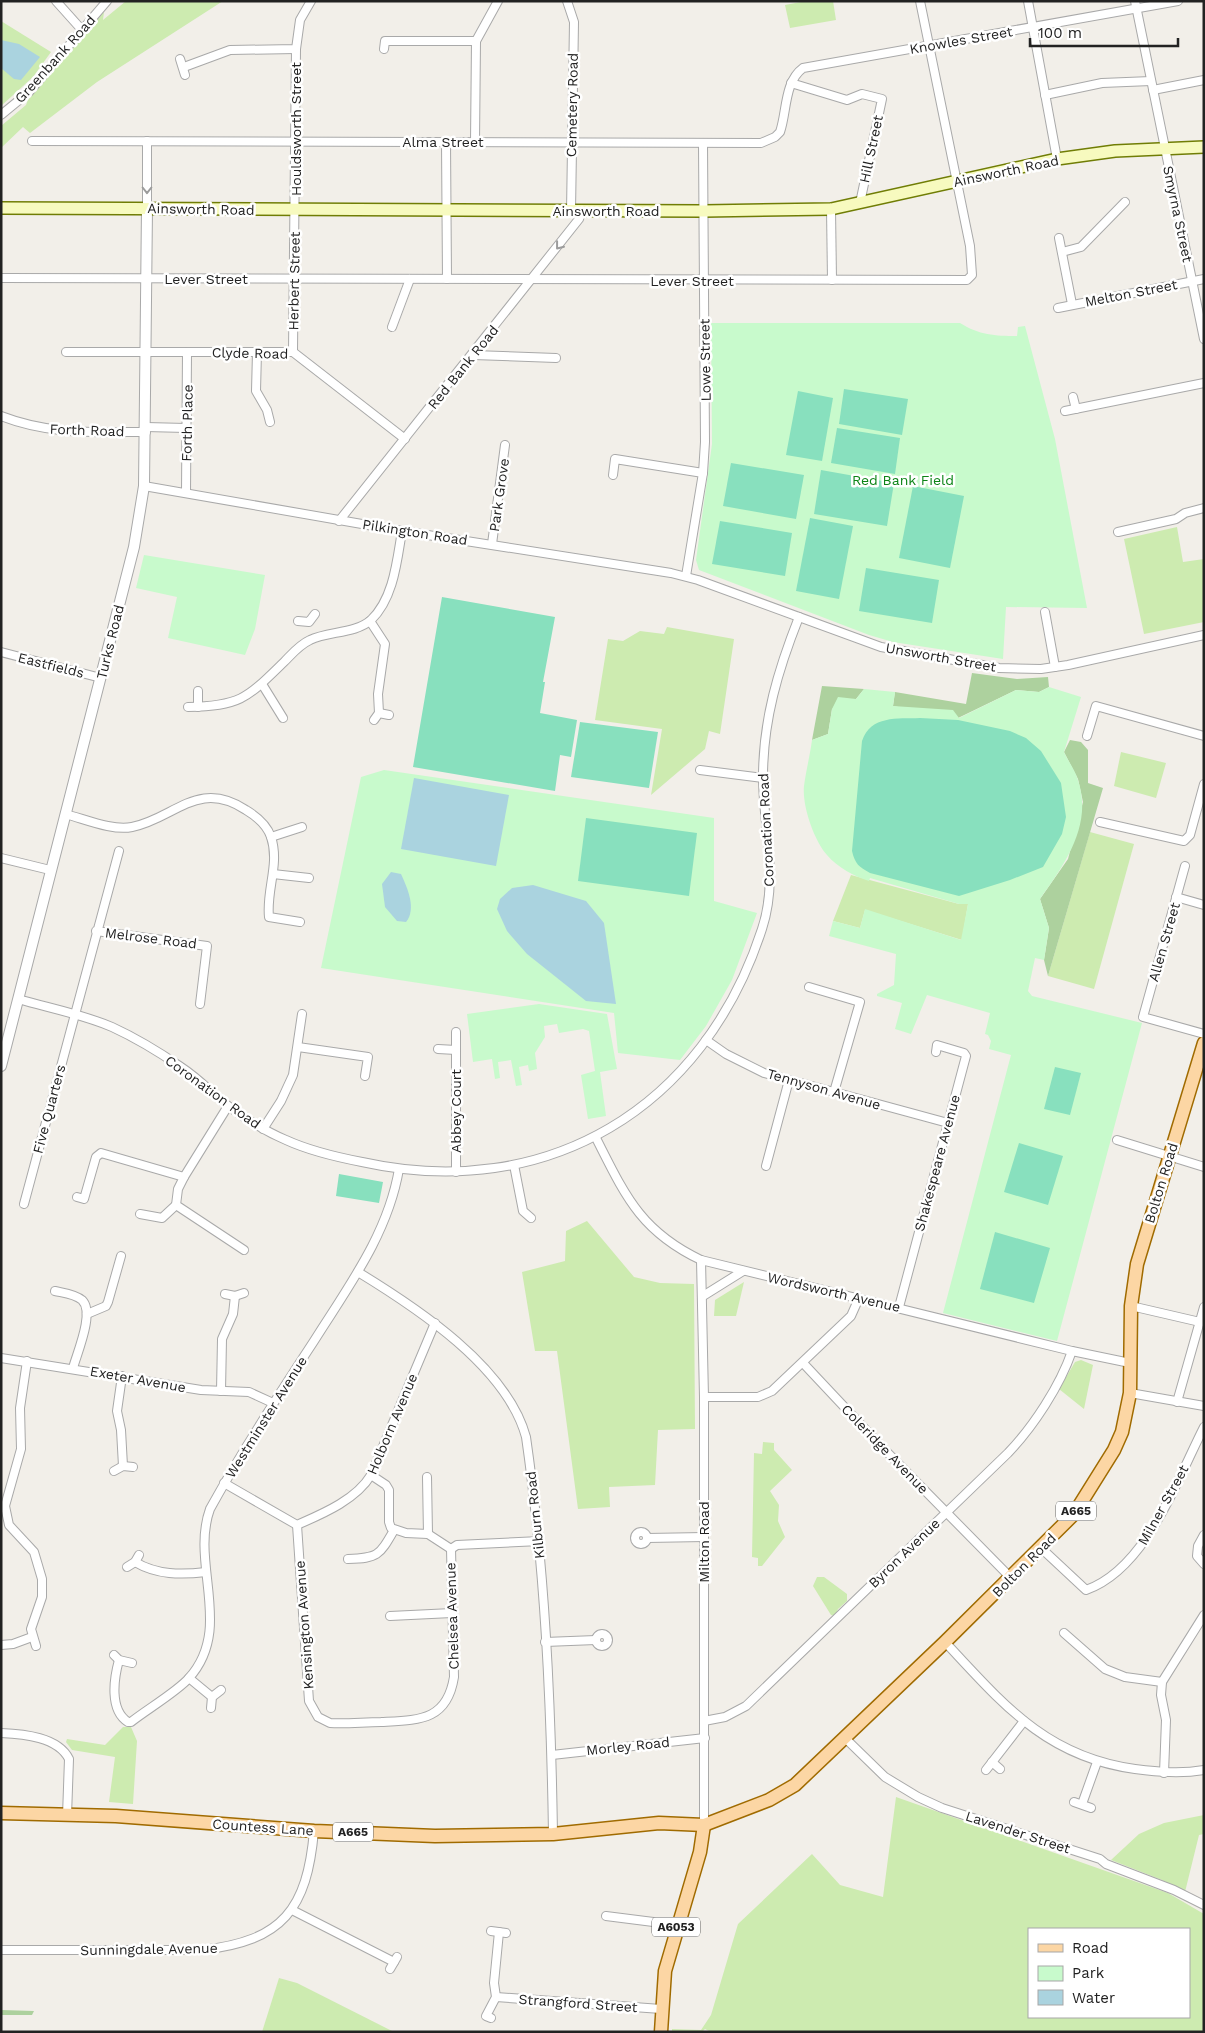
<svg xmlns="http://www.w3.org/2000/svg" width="1205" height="2033" font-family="'Work Sans',sans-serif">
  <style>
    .grass { fill: #cdebb0; fill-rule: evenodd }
    .forest { fill: #add19e }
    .park { fill: #c8facc }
    .pitch { fill: #88e0be }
    .water { fill: #aad3df }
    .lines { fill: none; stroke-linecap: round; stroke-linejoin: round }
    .minor-casing { stroke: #a9a9a9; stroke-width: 10 }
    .tertiary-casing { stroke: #a9a9a9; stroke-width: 12 }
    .secondary-casing { stroke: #707d05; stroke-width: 14 }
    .primary-casing { stroke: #a06b00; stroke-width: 15 }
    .minor { stroke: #fff; stroke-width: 8 }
    .tertiary { stroke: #fff; stroke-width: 10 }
    .secondary { stroke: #f7fabf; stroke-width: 11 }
    .primary { stroke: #fcd6a4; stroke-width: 12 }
    .oneway { stroke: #9c9c9c }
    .labels { text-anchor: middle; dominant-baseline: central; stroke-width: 5; stroke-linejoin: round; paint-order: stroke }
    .shield { fill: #fff; stroke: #646464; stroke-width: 1 }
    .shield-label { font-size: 12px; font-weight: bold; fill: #222 }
    .street-label { font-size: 14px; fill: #222; stroke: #fff }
    .park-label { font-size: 14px; fill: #0c8416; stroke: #fff }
  </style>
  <rect width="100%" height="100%" fill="#f2efe9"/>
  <g class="grass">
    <polygon points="126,1 223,1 97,82 30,133 23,127 1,148 1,126 26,105 29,97 104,12 103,20"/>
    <polygon points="806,1 833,1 836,20 790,28 785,5"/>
    <polygon points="1,21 51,52 33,77 1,106"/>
    <polygon points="1177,527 1183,562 1204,559 1204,622 1144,634 1124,539"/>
    <polygon points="667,627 734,639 720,734 709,731 705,749 651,795 662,729 595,720 608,639 623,641 640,631 664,634"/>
    <polygon points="1121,752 1166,763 1156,798 1114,786"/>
    <polygon points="1090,832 1134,844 1094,989 1048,976"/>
    <polygon points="851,875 959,904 968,904 962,940 865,910 860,928 833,921"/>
    <polygon points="587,1221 634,1277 660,1283 694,1284 695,1429 658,1430 655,1485 609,1487 610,1507 578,1509 557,1351 535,1351 522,1272 565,1261 566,1231"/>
    <polygon points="744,1282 736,1316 714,1316 715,1300"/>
    <polygon points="1081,1360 1093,1365 1084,1409 1059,1389 1075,1362"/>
    <polygon points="763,1442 774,1443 774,1450 792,1470 770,1491 779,1505 778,1521 785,1537 762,1566 758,1566 758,1558 752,1557 754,1453 762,1454"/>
    <polygon points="817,1577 824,1577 847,1594 847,1601 838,1609 835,1616 831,1615 813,1586"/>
    <polygon points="123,1727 131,1727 137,1741 133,1804 109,1802 115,1757 72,1750 66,1742 67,1739 105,1745"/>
    <path d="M896,1797l272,96 36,21v118h-493l-6,-3 -3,3h-30v-3l29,1 10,-15 27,-91 74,-70 28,31 43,12zM1029,1929h160v88h-160z"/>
    <polygon points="1204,1815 1204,1834 1199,1835 1185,1892 1162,1880 1111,1860 1139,1834 1164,1823"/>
    <polygon points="279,1978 297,1983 394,2032 262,2032"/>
  </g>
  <g class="forest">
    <polygon points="972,673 1017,679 1048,677 1049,687 1039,692 1016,690 958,718 893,706 895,692 966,704"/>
    <polygon points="822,686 864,689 856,699 832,709 828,734 812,740"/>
    <polygon points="1070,740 1081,742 1088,750 1088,783 1103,788 1048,976 1044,960 1049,928 1040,899 1068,859 1083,802 1078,779 1064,752"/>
    <polygon points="1,2010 34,2011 32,2015 1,2015"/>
  </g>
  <g class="park">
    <path d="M711,323h249c19,12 35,13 57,13l1,-9 7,-1 30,113 32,169 -81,-1 -3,52 -110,-17 -24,-7 -170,-65 -3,-10 16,-116z"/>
    <polygon points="144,555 265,575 255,629 245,655 168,638 177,597 136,588"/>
    <path d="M1049,687l32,10 -17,55c4,9 11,18 14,28 15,45 -13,84 -38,119l9,29 -5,32 -9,-2 -7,33 4,5 110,27 -85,318 -114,-28 68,-258 -22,-6 2,-8 -3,-6 -3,-1 5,-21 -63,-18 -16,39 -16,-5 7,-26 -25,-7v-2l17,-9 2,-31 -67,-18 4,-15 27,7 5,-19 96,31 7,-36h-9l-89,-26 -1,3c-15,-5 -31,-13 -42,-26 -13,-15 -25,-49 -23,-69 2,-15 6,-31 8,-46l16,-6 4,-25 6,-12 18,2 8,-10 31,3 -2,14 60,4 6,8 57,-28 23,2z"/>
    <polygon points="384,770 714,818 714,901 757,913 732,980 706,1026 680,1060 618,1053 614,1013 321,968 361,777"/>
    <polygon points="539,1004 607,1014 617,1069 600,1072 606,1116 588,1119 581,1075 595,1071 589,1031 583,1029 559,1033 557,1024 544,1026 545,1037 535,1053 537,1069 529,1071 528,1065 519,1067 522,1085 516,1086 511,1060 498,1062 500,1078 495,1079 492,1059 473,1062 467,1014"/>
  </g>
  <g class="pitch">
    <polygon points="844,389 908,399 902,435 839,424"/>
    <polygon points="798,391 833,398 822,461 786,455"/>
    <polygon points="837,428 900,438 895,474 831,463"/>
    <polygon points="731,463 804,475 796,519 723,506"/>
    <polygon points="821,470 894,483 887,526 814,514"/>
    <polygon points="913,486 964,496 950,568 899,558"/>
    <polygon points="810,518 853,526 839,599 796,591"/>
    <polygon points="720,521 792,533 785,576 712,564"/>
    <polygon points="866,568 939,580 932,623 859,611"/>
    <polygon points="442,597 555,617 543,682 545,682 540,713 577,720 571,757 560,755 555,791 413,767"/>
    <path d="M920,718l38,2 52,11 16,7 15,13 20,32 5,34 -4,17 -19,33 -33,13 -51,16 -89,-23c-11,-6 -15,-9 -18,-22l10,-110c9,-26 35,-22 58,-23z"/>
    <polygon points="580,722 658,732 649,788 571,777"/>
    <polygon points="586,818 697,833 689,896 578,881"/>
    <polygon points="1055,1067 1081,1073 1070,1115 1044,1109"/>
    <polygon points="1019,1143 1063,1156 1048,1205 1004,1192"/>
    <polygon points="339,1174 383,1182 379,1203 336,1196"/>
    <polygon points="995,1232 1050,1248 1034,1303 980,1289"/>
  </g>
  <g class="water">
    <polygon points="1,40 19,44 40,57 21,80 14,79 1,68"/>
    <polygon points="414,778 509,795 496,866 401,849"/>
    <path d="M391,872l10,2c6,13 16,35 5,48l-9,-1 -12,-14 -3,-23z"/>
    <polygon points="533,885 586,901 604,923 616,1004 586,1001 527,954 507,931 497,909 500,899 512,888"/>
  </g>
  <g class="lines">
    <g class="minor-casing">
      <g id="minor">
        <polyline points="56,1 82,30"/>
        <polyline points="567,1 574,22 571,211"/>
        <polyline points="1028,1 1057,159"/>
        <polyline points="1135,1 1204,339"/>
        <polyline points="384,49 385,41 476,41"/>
        <polyline points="180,59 185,75"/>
        <polyline points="184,67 230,50 296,49 300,20 311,1"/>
        <polyline points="791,83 847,100 862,94 882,99 860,203"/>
        <polyline points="1153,90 1204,80"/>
        <polyline points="1045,95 1102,83 1151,81"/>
        <polyline points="1,115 29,92 107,1"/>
        <path d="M32,141l729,2 14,-6 5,-5c7,-20 4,-50 23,-64l375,-67"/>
        <polyline points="147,141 147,208"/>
        <polyline points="446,142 447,279"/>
        <polyline points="475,142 476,41 498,1"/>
        <polyline points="831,209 832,280"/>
        <polyline points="1059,238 1072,304"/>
        <polyline points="1062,252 1081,247 1125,202"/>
        <polyline points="1,278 967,280 972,275 970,246 920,1"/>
        <polyline points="1058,308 1204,279"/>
        <polyline points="392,327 410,279"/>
        <polyline points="66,352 293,352 405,439"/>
        <polyline points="257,352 256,391 267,410 270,422"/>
        <polyline points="293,352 296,49"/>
        <polyline points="473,355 556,358"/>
        <polyline points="1073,397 1076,409"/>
        <polyline points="1065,411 1204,383"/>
        <path d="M1,416c49,19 93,16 145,16"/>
        <polyline points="146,427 186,428"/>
        <polyline points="613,475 615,459 703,473"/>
        <polyline points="144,486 402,531 671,573 698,580 881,647 999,668 1041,669 1068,665 1204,635"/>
        <polyline points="186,493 187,352"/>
        <polyline points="339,521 579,219 582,211"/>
        <polyline points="1118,532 1176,519 1185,513 1204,508"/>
        <polyline points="492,544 505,445"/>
        <polyline points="686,576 703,473 705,442 703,143"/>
        <polyline points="1045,612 1055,667"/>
        <polyline points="298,621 309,622 315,614"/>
        <polyline points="370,621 385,644 378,694 379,713"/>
        <polyline points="1,652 101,678"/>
        <polyline points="262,684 283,718"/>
        <polyline points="198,691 198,707"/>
        <path d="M188,707c53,-1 59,-9 96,-45 8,-8 15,-17 26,-22 18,-9 45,-6 61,-20 23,-22 26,-60 31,-89"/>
        <polyline points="374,720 379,713 389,715"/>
        <polyline points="1087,736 1096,706 1204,736"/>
        <polyline points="700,770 763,778"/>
        <path d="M65,814c20,5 47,17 67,13 42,-8 66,-49 114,-17 10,6 21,15 25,27 9,27 -5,53 -2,80l31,5"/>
        <polyline points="1100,822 1184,841 1190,835 1204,784"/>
        <polyline points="271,837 302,827"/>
        <polyline points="1,858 50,870"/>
        <polyline points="1185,866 1143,1017 1204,1034"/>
        <polyline points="273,874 309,878"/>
        <polyline points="1176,897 1204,905"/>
        <polyline points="96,931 207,946 200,1004"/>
        <polyline points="809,987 860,1002 834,1092"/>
        <path d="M18,999c31,9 64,15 94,28 24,11 47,25 69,40 17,11 31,26 47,39 18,13 37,25 58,34 24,11 50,17 76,22 185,41 342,-54 400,-233 17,-51 1,-101 1,-152 0,-57 15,-107 36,-160"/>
        <polyline points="456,1032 456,1172"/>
        <polyline points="706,1040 726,1054 764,1073 948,1123"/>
        <polyline points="298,1047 368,1057 365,1076"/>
        <polyline points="438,1049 456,1050"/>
        <polyline points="228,1106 184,1177 178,1189 176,1205 244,1250"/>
        <polyline points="263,1129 281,1101 293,1075 302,1014"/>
        <path d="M596,1138c29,57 44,93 105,122l371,91 58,12"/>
        <polyline points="1117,1140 1204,1167"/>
        <polyline points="514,1165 523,1211 531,1218"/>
        <polyline points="766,1166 789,1080"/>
        <polyline points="77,1197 84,1199 96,1157 101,1153 184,1177"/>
        <polyline points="24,1204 119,851"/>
        <polyline points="140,1214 162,1218 176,1205"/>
        <polyline points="701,1260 704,1397 704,1825"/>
        <path d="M358,1272c59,36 149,95 168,165 19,132 25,265 27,397"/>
        <path d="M55,1291c9,2 20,3 27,9 13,12 -5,53 -9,68"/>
        <polyline points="225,1294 235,1296 244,1293"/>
        <polyline points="703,1296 743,1271"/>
        <polyline points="1131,1306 1200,1322"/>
        <polyline points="899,1307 966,1056 964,1053 937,1045 936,1052"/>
        <polyline points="87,1314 106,1306 108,1302 121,1256"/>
        <polyline points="1,1358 201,1390 249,1392 273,1403"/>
        <polyline points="27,1361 20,1408 21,1449 5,1506 9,1525 34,1552 42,1579 42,1597 31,1629 36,1646"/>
        <polyline points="803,1363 881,1446 1011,1578"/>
        <polyline points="122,1376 117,1411 121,1430 123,1466"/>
        <polyline points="221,1391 222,1339 233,1314 235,1296"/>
        <polyline points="1130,1393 1204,1406"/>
        <polyline points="704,1397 758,1397 772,1391 851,1316 859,1298"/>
        <polyline points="1177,1402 1204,1307"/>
        <polyline points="114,1471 123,1466 133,1467"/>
        <polyline points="371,1475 386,1485 389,1490 389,1522 391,1528 406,1533 428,1534 451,1549 457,1545 540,1541"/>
        <polyline points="427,1477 428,1534"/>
        <path d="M224,1483l73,42c25,-11 59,-25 74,-50l64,-152"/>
        <path d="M297,1525l12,176 9,16 12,6c17,1 34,-1 51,-1 38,-2 66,-1 73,-45l-3,-128"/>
        <circle cx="641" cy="1538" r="6"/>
        <polyline points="1204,1535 1198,1546 1197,1556 1204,1564"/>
        <polyline points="647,1538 704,1537"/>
        <path d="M1041,1548l45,42c60,-21 91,-110 118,-163"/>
        <path d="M348,1559c30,-1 31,-3 46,-29"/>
        <path d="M135,1562c22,13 46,13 71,10"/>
        <polyline points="127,1567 135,1562 139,1555"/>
        <polyline points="390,1616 452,1613"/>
        <polyline points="1064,1633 1105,1669 1125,1677 1162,1682"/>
        <circle cx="602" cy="1640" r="6"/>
        <polyline points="545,1642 596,1640"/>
        <path d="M945,1642c58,62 101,115 190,127 24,3 45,5 69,1"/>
        <polyline points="1,1645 13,1644 32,1637"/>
        <polyline points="114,1655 119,1660 132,1663"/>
        <path d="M119,1660c-5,18 -10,50 9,62h3c15,-12 47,-31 58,-44 45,-50 1,-114 21,-169 32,-58 68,-113 104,-168 34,-54 74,-107 85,-172"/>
        <polyline points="189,1678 212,1697"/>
        <polyline points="211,1708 212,1697 221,1690"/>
        <path d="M704,1721l21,-4 21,-11 262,-253c25,-26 52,-67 64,-102"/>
        <path d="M1,1733c23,1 57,4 68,26l-2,57"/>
        <polyline points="846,1739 885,1777 918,1797 942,1808 1100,1859 1106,1864 1174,1890 1204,1905"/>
        <polyline points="552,1755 705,1738"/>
        <polyline points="992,1762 1000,1769"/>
        <polyline points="986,1770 1024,1721"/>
        <polyline points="1164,1773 1166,1720 1161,1695 1162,1682 1204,1615"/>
        <polyline points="1074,1802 1091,1808"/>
        <polyline points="1082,1804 1097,1762"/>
        <polyline points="292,1910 394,1962"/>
        <polyline points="606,1916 677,1925"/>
        <polyline points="491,1931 506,1933"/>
        <path d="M1,1950h201c81,-9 105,-41 112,-119"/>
        <polyline points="390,1969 397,1957"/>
        <polyline points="496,1997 661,2009"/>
        <polyline points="491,2018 486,2016 496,1997 494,1983 499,1932"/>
      </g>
    </g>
    <g class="tertiary-casing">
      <polyline id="tertiary" points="1,1066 134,547 144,486 147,208"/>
    </g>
    <g class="secondary-casing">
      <polyline id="secondary" points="1,208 704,211 831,209 1057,159 1115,151 1204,147"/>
    </g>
    <g class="primary-casing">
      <g id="primary">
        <polyline points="1,1813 116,1816 314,1831 435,1836 553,1834 659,1823 704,1825 769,1800 795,1785 945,1642 1074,1514 1114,1450 1122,1432 1130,1393 1131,1306 1137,1264 1204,1043"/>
        <polyline points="661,2032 665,1971 700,1852 704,1825"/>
      </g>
    </g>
    <use href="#minor" class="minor"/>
    <use href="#tertiary" class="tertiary"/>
    <use href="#secondary" class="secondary"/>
    <use href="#primary" class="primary"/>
  </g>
  <defs><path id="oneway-chevron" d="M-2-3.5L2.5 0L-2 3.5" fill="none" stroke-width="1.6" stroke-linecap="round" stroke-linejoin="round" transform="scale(1.25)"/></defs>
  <g class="oneway">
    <use href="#oneway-chevron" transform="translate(147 190) rotate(90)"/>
    <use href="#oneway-chevron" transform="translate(559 246) rotate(128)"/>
  </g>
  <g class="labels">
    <g class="shield">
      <rect x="1056" y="1501.5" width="40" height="19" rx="4"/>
      <rect x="333" y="1822.5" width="40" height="19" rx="4"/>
      <rect x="652" y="1917.5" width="48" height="19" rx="4"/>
    </g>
    <g class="shield-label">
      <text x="1076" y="1511">A665</text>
      <text x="353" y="1832">A665</text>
      <text x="676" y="1927">A6053</text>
    </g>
    <g class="street-label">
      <text transform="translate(961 40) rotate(-10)">Knowles Street</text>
      <text transform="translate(55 59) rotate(-48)">Greenbank Road</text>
      <text transform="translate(572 105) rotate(-89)">Cemetery Road</text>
      <text transform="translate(296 129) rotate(-90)">Houldsworth Street</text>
      <text x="443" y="142">Alma Street</text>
      <text transform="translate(871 149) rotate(-78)">Hill Street</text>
      <text transform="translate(1006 171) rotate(-12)">Ainsworth Road</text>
      <text transform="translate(201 209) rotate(1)">Ainsworth Road</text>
      <text x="606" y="211">Ainsworth Road</text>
      <text transform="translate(1178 214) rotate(78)">Smyrna Street</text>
      <text x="206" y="279">Lever Street</text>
      <text transform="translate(294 281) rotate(-89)">Herbert Street</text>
      <text x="692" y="281">Lever Street</text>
      <text transform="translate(1131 293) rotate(-11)">Melton Street</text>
      <text transform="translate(250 353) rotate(1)">Clyde Road</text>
      <text transform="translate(705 360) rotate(-91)">Lowe Street</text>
      <text transform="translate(463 367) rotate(-51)">Red Bank Road</text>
      <text transform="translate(187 423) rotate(-89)">Forth Place</text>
      <text transform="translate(87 430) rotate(2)">Forth Road</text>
      <text transform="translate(499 495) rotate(-82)">Park Grove</text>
      <text transform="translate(415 532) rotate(9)">Pilkington Road</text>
      <text transform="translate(110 642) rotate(-76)">Turks Road</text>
      <text transform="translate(941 657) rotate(10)">Unsworth Street</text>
      <text transform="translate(51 665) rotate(14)">Eastfields</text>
      <text transform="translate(766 830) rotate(-93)">Coronation Road</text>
      <text transform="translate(151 938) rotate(7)">Melrose Road</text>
      <text transform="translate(1164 942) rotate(-74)">Allen Street</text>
      <text transform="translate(824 1089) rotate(16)">Tennyson Avenue</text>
      <text transform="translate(213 1092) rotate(36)">Coronation Road</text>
      <text transform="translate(49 1109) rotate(-75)">Five Quarters</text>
      <text transform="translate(456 1111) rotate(-90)">Abbey Court</text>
      <text transform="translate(937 1163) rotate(-75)">Shakespeare Avenue</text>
      <text transform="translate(1161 1183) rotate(-73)">Bolton Road</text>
      <text transform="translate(834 1292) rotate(13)">Wordsworth Avenue</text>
      <text transform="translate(138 1379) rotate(10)">Exeter Avenue</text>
      <text transform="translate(266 1417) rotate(-58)">Westminster Avenue</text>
      <text transform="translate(392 1424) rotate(-67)">Holborn Avenue</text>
      <text transform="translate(885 1449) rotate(46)">Coleridge Avenue</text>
      <text transform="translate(1163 1505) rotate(-61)">Milner Street</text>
      <text transform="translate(535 1515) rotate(-96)">Kilburn Road</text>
      <text transform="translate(704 1542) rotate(-90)">Milton Road</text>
      <text transform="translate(904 1553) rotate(-44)">Byron Avenue</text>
      <text transform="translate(1024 1565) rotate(-45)">Bolton Road</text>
      <text transform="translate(452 1616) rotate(-92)">Chelsea Avenue</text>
      <text transform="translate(304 1625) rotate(-94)">Kensington Avenue</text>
      <text transform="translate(628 1746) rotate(-6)">Morley Road</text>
      <text transform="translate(263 1827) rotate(4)">Countess Lane</text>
      <text transform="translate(1018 1832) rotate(18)">Lavender Street</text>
      <text transform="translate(149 1949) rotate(-1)">Sunningdale Avenue</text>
      <text transform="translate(578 2003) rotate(4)">Strangford Street</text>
    </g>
    <g class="park-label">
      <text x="903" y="480">Red Bank Field</text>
    </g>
  </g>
  <rect width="1205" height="2033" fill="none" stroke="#222222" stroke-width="5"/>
  <rect x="1028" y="1928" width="162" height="90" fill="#ffffff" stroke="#a7a7a7"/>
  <rect x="1038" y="1944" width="25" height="8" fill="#fcd6a4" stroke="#a7a7a7"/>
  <text x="1072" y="1953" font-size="15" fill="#222222">Road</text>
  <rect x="1038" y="1966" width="25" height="15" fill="#c8facc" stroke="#a7a7a7"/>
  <text x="1072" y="1978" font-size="15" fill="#222222">Park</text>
  <rect x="1038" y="1990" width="25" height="15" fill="#aad3df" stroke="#a7a7a7"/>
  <text x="1072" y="2003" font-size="15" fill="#222222">Water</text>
  <path d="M1030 38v8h148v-8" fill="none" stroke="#222222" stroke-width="2.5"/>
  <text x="1038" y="38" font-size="15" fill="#222222" stroke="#ffffff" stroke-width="4" paint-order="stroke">100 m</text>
</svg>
